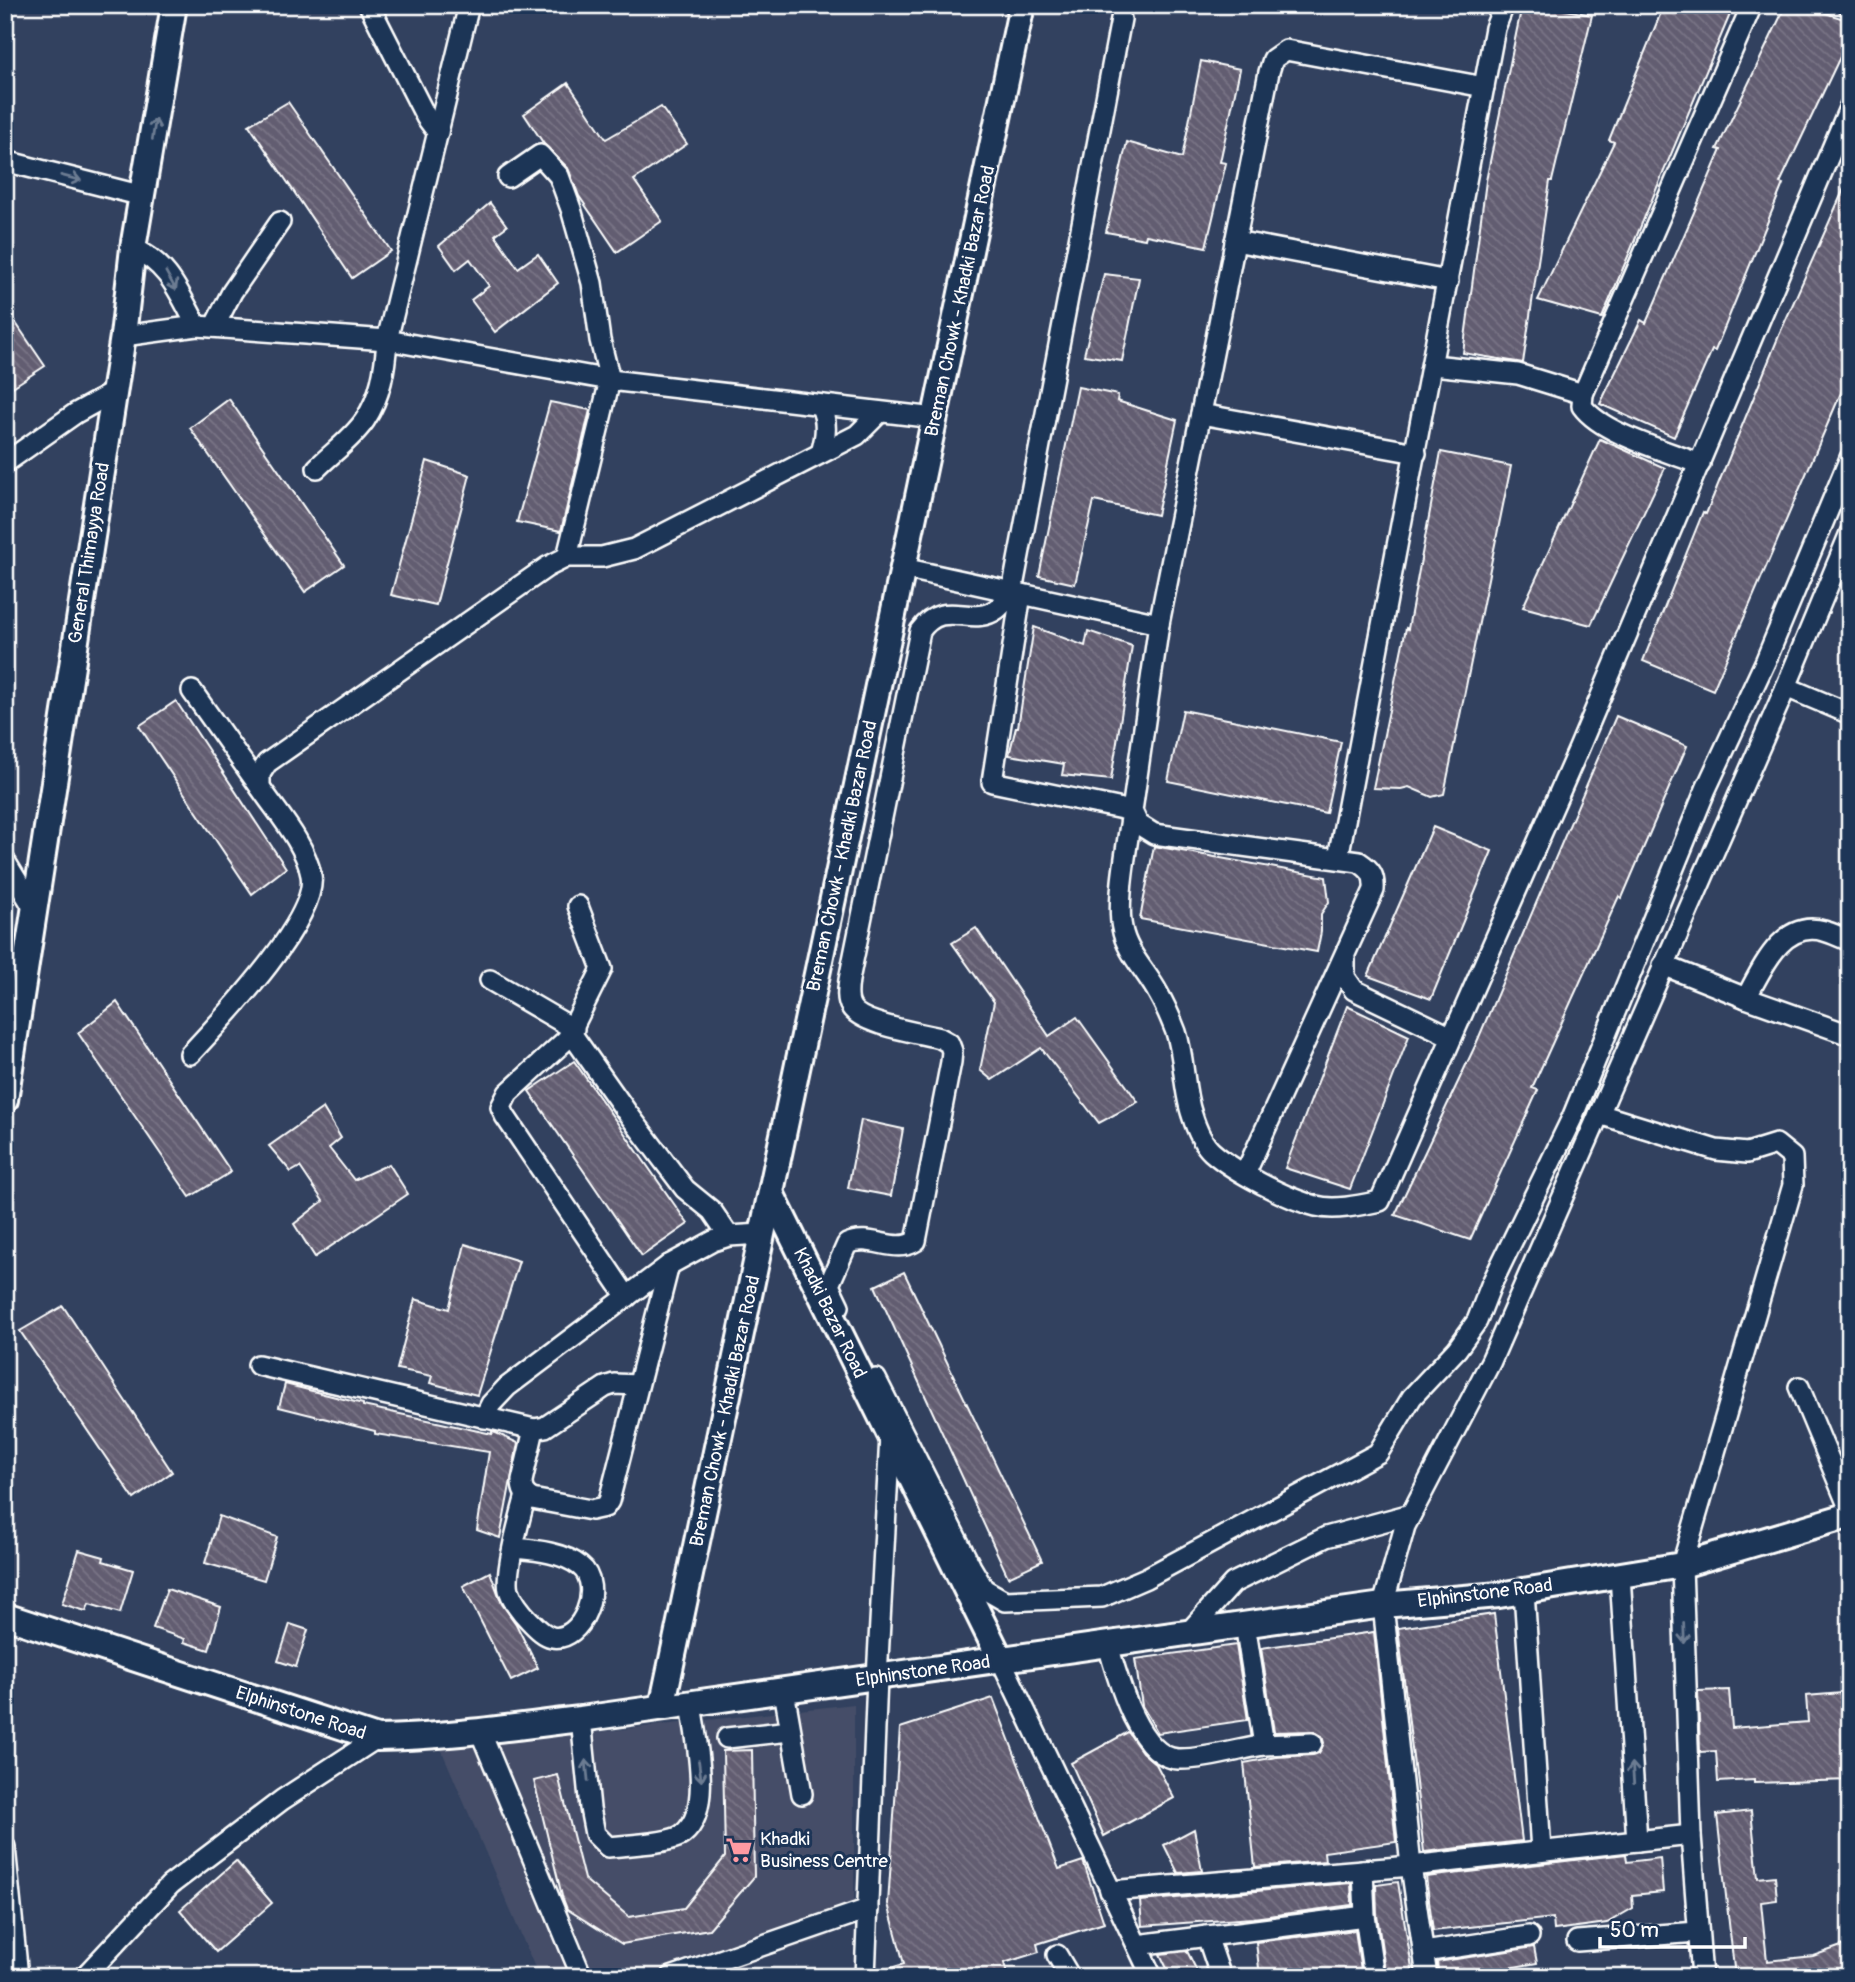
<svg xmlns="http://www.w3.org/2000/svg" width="1855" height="1982" font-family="Pangolin,sans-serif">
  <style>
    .built { fill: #444d67 }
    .building { fill: url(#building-back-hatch); stroke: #fff; stroke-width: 2 }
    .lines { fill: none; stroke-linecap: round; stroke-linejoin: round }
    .minor-casing { stroke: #fff; stroke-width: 24 }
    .major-casing { stroke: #fff; stroke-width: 30 }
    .minor { stroke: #1d3557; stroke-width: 19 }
    .major { stroke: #1d3557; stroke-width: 24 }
    .oneway { stroke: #6c7c92 }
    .labels { text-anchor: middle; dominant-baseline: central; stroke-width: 6; stroke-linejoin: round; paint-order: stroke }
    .street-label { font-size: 19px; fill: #fff; stroke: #1d3557 }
    .poi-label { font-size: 19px; fill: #fff; stroke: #1d3557; text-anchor: start }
  </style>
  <defs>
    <pattern id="building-back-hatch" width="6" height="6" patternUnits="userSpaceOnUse" patternTransform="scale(1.75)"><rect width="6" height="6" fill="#625d71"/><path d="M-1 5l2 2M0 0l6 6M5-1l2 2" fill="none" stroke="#7a7586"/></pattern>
  </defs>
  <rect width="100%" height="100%" fill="#32415f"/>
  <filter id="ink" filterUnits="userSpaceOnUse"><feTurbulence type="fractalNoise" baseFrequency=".0143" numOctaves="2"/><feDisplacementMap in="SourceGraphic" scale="14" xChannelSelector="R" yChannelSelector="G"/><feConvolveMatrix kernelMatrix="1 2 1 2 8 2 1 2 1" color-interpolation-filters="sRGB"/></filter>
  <g filter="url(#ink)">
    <polygon class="built" points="854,1704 854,1916 844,1928 819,1941 770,1955 716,1977 539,1977 441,1749"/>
    <g class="building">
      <polygon points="1522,5 1540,5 1592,15 1552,181 1550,181 1523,363 1463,353 1486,181"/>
      <polygon points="1664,5 1734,5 1602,318 1538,300 1614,142 1609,140"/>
      <polygon points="1786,5 1801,5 1850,21 1850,36 1780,183 1783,184 1715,351 1712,350 1674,437 1600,404 1641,320 1646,323 1721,150 1717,149"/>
      <polygon points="1201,61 1240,69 1220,162 1226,163 1206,247 1146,235 1145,239 1106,232 1127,142 1182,158"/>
      <polygon points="568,83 606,139 661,107 687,144 634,180 662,221 617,252 579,196 568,168 544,144 524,114"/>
      <polygon points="288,102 391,251 352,278 249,125"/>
      <polygon points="1850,175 1850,372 1713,690 1643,661 1703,512 1706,514 1780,333"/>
      <polygon points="490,203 507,226 495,235 518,268 538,254 558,283 495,332 471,300 489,286 470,259 456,270 439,246"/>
      <polygon points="1104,274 1139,278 1122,361 1084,355"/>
      <polygon points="5,307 45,366 5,392"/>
      <polygon points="1078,387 1118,395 1117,401 1177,420 1157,515 1094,501 1075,584 1039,576"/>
      <polygon points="229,399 344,565 305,592 190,428"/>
      <polygon points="550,402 590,410 561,531 517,522"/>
      <polygon points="1600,439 1665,468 1591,625 1523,607"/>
      <polygon points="1441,452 1511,466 1444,794 1432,797 1409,787 1401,789 1373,788 1406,628 1408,629"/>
      <polygon points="427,461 470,475 436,605 391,595"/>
      <polygon points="1034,627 1085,646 1088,631 1132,646 1111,780 1062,775 1064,764 1009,755 1016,727 1018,727"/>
      <polygon points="176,701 286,868 252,894 139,726"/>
      <polygon points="1183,710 1341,742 1326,813 1168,781"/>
      <polygon points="1616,716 1687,746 1622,898 1619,896 1532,1088 1538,1090 1470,1240 1395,1215 1476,1044"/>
      <polygon points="1433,827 1492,851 1431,999 1368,976"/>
      <polygon points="1154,846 1326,877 1329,902 1321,914 1321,932 1317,952 1140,919"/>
      <polygon points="976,928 1049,1036 1077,1017 1138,1102 1099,1123 1041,1048 992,1080 980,1070 994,1002 952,943"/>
      <polygon points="117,1002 231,1172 190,1197 78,1033"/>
      <polygon points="1347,1006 1409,1036 1350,1189 1285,1168"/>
      <polygon points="574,1061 688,1224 642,1256 529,1091"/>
      <polygon points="323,1108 341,1138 329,1148 354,1180 389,1164 408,1194 315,1257 294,1224 323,1201 300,1167 291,1172 269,1146"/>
      <polygon points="861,1120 903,1129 891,1196 848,1188"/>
      <polygon points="465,1244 519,1261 477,1395 430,1383 432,1376 397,1369 415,1299 449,1309"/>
      <polygon points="904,1272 1042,1561 1008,1577 875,1286"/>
      <polygon points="63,1306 172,1472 134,1499 20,1331"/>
      <polygon points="285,1384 363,1404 363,1406 492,1434 492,1432 496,1433 518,1443 500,1538 477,1530 489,1452 375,1434 375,1431 279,1407"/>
      <polygon points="219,1516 277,1537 264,1580 205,1563"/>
      <polygon points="79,1550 104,1557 103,1561 133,1570 120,1613 89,1604 86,1611 62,1604"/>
      <polygon points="490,1572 502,1604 516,1624 538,1668 511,1681 463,1586"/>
      <polygon points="167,1589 221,1607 209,1650 184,1642 185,1639 153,1628"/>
      <polygon points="1494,1614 1522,1841 1424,1852 1398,1628"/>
      <polygon points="290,1624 308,1630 296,1667 278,1661"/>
      <polygon points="1374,1632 1396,1842 1324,1852 1325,1861 1255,1867 1244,1763 1276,1757 1313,1755 1319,1753 1324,1743 1322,1736 1312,1731 1274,1732 1261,1648"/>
      <polygon points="1236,1645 1248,1720 1158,1733 1142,1706 1135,1659"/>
      <polygon points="1729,1690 1732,1728 1808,1722 1806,1696 1842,1693 1846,1755 1850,1754 1850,1780 1754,1783 1754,1780 1718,1782 1716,1751 1700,1752 1698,1691"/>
      <polygon points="993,1698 1059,1869 1083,1861 1104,1923 1037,1944 1039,1952 1004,1963 1008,1977 877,1977 877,1972 904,1964 888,1904 900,1728"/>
      <polygon points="1128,1732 1142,1752 1156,1764 1174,1798 1104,1836 1071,1763"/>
      <polygon points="752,1750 754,1877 709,1929 622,1944 567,1909 562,1896 534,1781 558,1775 584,1879 629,1917 684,1908 725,1857 723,1751"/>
      <polygon points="1751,1811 1758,1878 1775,1876 1777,1900 1761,1902 1767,1961 1813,1956 1850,1943 1850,1969 1827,1977 1735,1977 1717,1815"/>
      <polygon points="1194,1829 1202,1871 1178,1873 1164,1845"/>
      <polygon points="1626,1854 1627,1862 1660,1858 1663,1892 1632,1895 1633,1908 1607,1923 1554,1930 1553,1918 1433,1931 1426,1877"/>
      <polygon points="236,1861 272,1903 216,1952 180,1910"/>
      <polygon points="1398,1882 1412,1968 1413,1977 1386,1977 1377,1915 1376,1885"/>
      <polygon points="1351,1883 1352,1905 1253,1918 1142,1926 1140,1901"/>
      <polygon points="1355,1930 1362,1977 1260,1977 1256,1942"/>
      <polygon points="1534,1947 1537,1963 1456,1977 1439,1977 1437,1962"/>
      <polygon points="1187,1951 1200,1977 1171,1977 1160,1954"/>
    </g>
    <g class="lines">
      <g class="minor-casing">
        <g id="minor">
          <polyline points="369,5 426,117 438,133"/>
          <polyline points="1848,5 1850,6"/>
          <polyline points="5,161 143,196"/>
          <polyline points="508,177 540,155 559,176 571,209 592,283 600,340 610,380 567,557"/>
          <polyline points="1235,241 1448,281"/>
          <path d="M133,248c36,16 46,45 64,78"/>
          <polyline points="214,327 232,292 280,222"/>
          <polyline points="123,336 197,326 387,340 610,380 935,418"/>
          <polyline points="1433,365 1518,374 1583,394"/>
          <path d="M820,405c8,16 6,31 1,48"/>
          <polyline points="1201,414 1416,453"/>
          <polyline points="5,463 76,413 114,392"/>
          <path d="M1700,464c-33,-13 -98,-30 -118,-58l1,-12 169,-389"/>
          <path d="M317,468c15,-15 36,-30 48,-48 16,-24 20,-51 22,-80l82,-335"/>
          <polyline points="903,568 1159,624"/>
          <path d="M1021,594l-29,188 140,29c-4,30 -16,90 -10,117 4,24 25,44 36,65 7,12 13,26 18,39 9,27 7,57 16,83 4,13 10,28 20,37 23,20 75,47 104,54 19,5 45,-1 64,-5l199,-453 271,-642"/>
          <polyline points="1786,687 1850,714"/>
          <polyline points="192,691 260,787"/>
          <polyline points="1338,858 1495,28 1504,5"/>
          <polyline points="5,861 35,910"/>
          <polyline points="578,906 602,969 567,1039 508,1093 501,1107 505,1116 627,1297"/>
          <polyline points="1345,958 1345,977 1354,990 1452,1037"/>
          <polyline points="1663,965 1746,998 1850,1035"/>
          <polyline points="490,980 574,1029"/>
          <path d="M1746,998c16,-29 36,-79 78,-67 9,2 17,7 26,10"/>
          <polyline points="571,1033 626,1111 685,1189 712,1211 729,1236"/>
          <path d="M190,1054c30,-32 129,-135 121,-179 -6,-32 -33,-61 -51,-88v-13l7,-11 280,-196 20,-10h35l32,-8 223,-114 23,-23"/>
          <polyline points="1599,1114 1716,1150 1747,1153 1776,1144 1792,1157 1793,1185 1682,1565 1691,1835 1702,1977"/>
          <path d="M1245,1174l129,-284c1,-15 -3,-20 -15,-28l-205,-28 -16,-10 -6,-13 27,-187 110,-552 4,-13 13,-9 198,37"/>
          <path d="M839,1306l-10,-21 18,-41c24,-11 47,11 69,-3l35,-179 1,-11 -3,-8 -9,-5c-19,-5 -79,-13 -89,-31 -5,-8 -3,-19 -2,-27l71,-349c24,-34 51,-3 77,-22 6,-4 10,-11 15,-17l109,-573"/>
          <polyline points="258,1365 534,1429 545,1427 605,1387 614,1384 638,1385"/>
          <polyline points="876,1379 971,1567 984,1589 1005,1601 1102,1597 1146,1578 1378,1453 1412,1397 1457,1349 1477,1321 1491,1285 1572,1118 1706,789 1766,660 1850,458"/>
          <polyline points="1799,1387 1850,1510"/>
          <polyline points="484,1418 491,1404 507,1387 669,1265 713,1241 729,1236 762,1234"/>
          <path d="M534,1429l-12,52c0,9 2,13 10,18l59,11 14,-3 4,-6 60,-236"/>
          <path d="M513,1548c21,2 50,4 67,18 25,19 2,77 -28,71 -9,-2 -16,-10 -22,-16 -8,-8 -17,-19 -21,-31 -5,-17 12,-76 17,-95"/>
          <polyline points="1620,1575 1637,1841"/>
          <polyline points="1524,1591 1541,1851"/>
          <polyline points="1245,1624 1264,1745 1312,1743"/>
          <polyline points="1188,1633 1233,1583 1326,1537 1411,1514"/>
          <path d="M1108,1645c9,31 30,112 70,114 24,1 62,-10 86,-14"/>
          <polyline points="1001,1660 1152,1977"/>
          <polyline points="784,1691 802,1794"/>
          <path d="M581,1719l9,89 5,26 13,13c17,-2 63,-3 75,-13 31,-24 12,-97 8,-131"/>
          <polyline points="480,1731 582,1977"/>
          <polyline points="727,1738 790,1731"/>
          <polyline points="5,1847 18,1977"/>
          <polyline points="1363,1870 1365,1916"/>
          <polyline points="1110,1891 1411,1866 1691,1835"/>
          <polyline points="1207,1936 1221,1977"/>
          <polyline points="1577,1941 1698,1932"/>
          <polyline points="1137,1945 1365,1916 1374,1977"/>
          <polyline points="1424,1952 1529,1936"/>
          <polyline points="1057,1955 1070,1977"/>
          <polyline points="84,1977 170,1885 282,1800 377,1738"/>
          <polyline points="671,1977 868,1909"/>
          <polyline points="865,1977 877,1678 890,1436"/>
          <polyline points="1427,1977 1411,1866 1383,1605 1405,1526 1491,1361 1786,687 1850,533"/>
        </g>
      </g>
      <g class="major-casing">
        <g id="major">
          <polyline points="5,1100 123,336 133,248 174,5"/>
          <polyline points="771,1193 1001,1660"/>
          <path d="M5,1616l372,122c68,-1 136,-11 204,-19l802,-114 116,-10 183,-30 168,-50"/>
          <polyline points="662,1707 1022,5"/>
        </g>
      </g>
      <use href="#minor" class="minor"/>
      <use href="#major" class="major"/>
    </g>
    <defs><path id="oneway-shaft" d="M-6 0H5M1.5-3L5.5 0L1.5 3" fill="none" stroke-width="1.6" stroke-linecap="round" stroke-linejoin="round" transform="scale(1.75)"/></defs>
    <g class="oneway">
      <use href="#oneway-shaft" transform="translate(154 129) rotate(-81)"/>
      <use href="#oneway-shaft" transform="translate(71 178) rotate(14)"/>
      <use href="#oneway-shaft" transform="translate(171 281) rotate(61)"/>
      <use href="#oneway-shaft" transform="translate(1684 1633) rotate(88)"/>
      <use href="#oneway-shaft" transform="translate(587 1770) rotate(-96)"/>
      <use href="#oneway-shaft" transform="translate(700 1771) rotate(82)"/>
      <use href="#oneway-shaft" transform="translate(1633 1773) rotate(-94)"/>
    </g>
  </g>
  <defs>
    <g id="supermarket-bare" transform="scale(2.1)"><path d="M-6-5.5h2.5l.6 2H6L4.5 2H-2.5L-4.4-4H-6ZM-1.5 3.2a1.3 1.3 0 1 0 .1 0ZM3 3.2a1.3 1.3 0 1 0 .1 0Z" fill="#ff9aa2" stroke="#1d3557" stroke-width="2.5" paint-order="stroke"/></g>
  </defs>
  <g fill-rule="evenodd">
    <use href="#supermarket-bare" x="739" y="1850"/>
  </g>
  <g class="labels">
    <g class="street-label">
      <text transform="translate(960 301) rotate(-78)">Breman Chowk - Khadki Bazar Road</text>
      <text transform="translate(89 553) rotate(-81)">General Thimayya Road</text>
      <text transform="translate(842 856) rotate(-78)">Breman Chowk - Khadki Bazar Road</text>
      <text transform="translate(830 1313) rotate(64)">Khadki Bazar Road</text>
      <text transform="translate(725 1411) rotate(-78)">Breman Chowk - Khadki Bazar Road</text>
      <text transform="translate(1485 1593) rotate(-7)">Elphinstone Road</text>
      <text transform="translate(923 1671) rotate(-8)">Elphinstone Road</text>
      <text transform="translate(301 1713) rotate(18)">Elphinstone Road</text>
    </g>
    <g class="poi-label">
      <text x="760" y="1839">Khadki<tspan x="760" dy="22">Business Centre</tspan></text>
    </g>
  </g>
  <rect width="1855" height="1982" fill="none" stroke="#1d3557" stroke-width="28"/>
  <rect x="14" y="14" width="1827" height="1954" fill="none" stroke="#fff" stroke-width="2.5" filter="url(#ink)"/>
  <path d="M1600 1937v10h145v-10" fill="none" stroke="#ffffff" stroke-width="3.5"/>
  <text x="1610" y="1937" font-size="21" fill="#ffffff" stroke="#1d3557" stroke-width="5" paint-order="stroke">50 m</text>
</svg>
